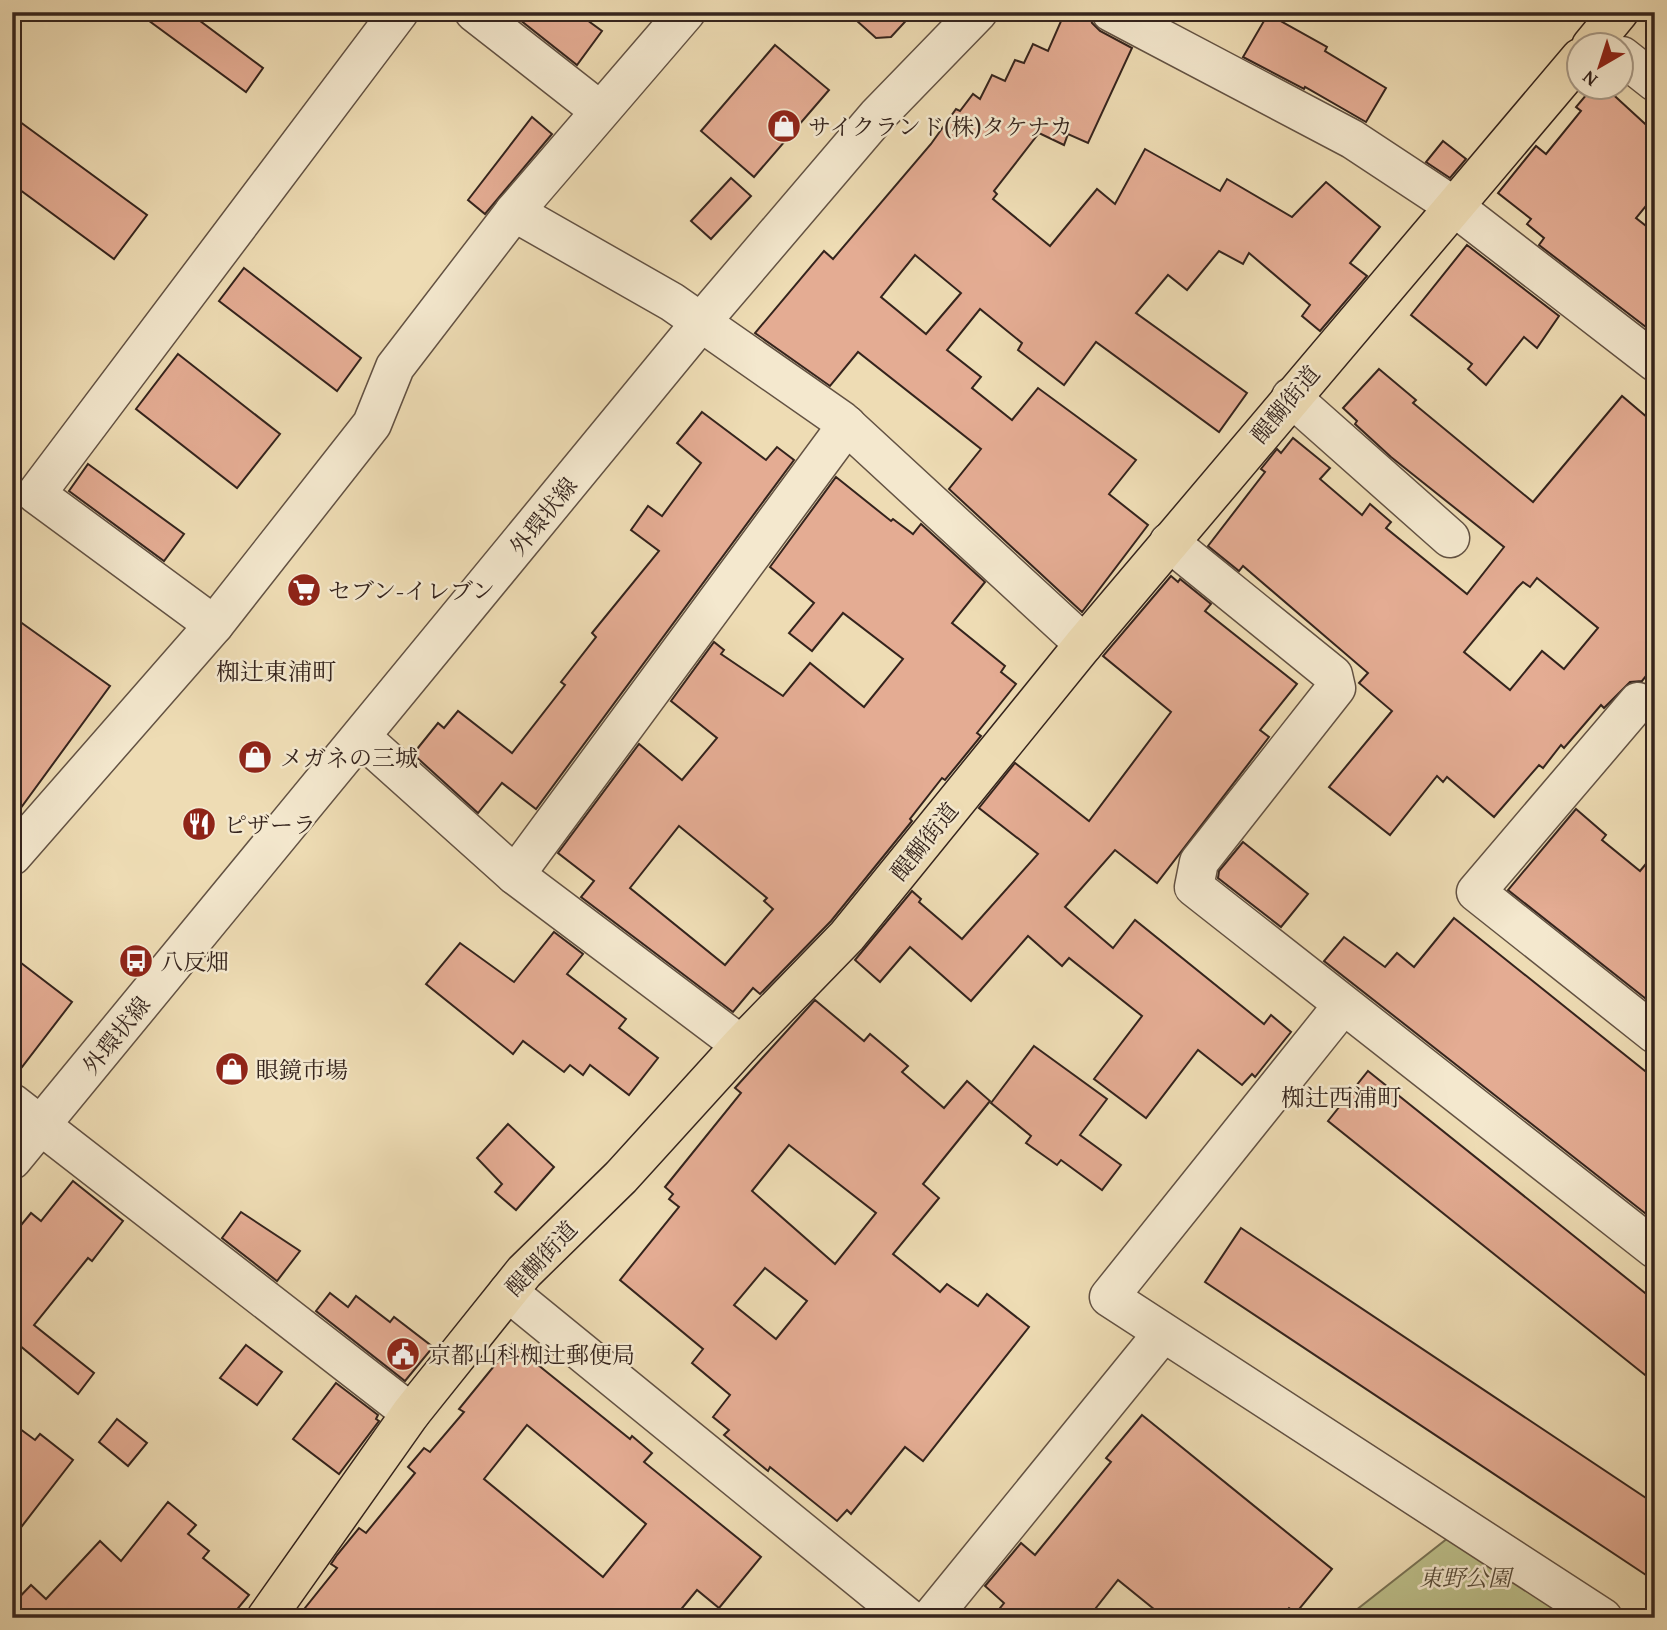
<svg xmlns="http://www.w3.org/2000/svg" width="1667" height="1630" font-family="'Gentium Book Plus','Noto Serif JP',serif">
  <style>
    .green { fill: #bcbf8a; stroke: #787254; stroke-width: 2 }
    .building { fill: #e4ac93; stroke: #35241d; stroke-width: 2; fill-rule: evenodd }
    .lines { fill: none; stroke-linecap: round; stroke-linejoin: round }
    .minor-casing { stroke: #635243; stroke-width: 41 }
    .major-casing { stroke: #35241d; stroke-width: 41 }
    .minor { stroke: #f4e8ce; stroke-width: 38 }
    .major { stroke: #eedcb4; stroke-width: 38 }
    .labels { text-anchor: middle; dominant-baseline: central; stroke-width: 5; stroke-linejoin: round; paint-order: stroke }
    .poi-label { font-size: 23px; fill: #35241d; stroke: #f4e8ce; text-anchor: start }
    .street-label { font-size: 23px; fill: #35241d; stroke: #f4e8ce }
    .park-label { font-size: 23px; font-style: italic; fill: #574b38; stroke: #f4e8ce }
    .neighbourhood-label { font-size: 24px; fill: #35241d; stroke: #f4e8ce }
  </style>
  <rect width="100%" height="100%" fill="#eedcb4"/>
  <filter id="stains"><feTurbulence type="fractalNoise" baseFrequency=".00286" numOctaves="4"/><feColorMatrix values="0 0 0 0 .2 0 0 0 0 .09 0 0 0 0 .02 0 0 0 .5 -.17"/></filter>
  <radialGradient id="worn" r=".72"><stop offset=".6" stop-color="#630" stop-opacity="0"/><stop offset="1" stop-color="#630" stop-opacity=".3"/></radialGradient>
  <polygon class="green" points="1462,1527 1603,1618 1346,1618"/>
  <g class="building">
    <polygon points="137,12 188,12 263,68 246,92"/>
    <polygon points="510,12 576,12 602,31 577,65"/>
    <polygon points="847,12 914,12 891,37 876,38"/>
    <path d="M1065,12h24l3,11 8,8 32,17 -44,95 -20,-9 -4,11 -25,-12 -45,58 3,3 -4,5 57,47 47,-57 18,15 30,-55 75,42 7,-12 65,38 34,-35 54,45 -30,36 17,13 -47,55 -18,-15 8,-11 -61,-52 -6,11 -24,-13 -32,39 -19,-15 -32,38 111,80 -28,39 -123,-90 -32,43 -46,-35 4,-7 -42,-34 -33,41 34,27 -9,11 40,32 26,-32 98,72 -27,34 39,31 -66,87 -133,-123 32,-40 -123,-97 -28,34 -75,-53 69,-82 9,8 98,-115 25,-35 4,2 13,-17 7,5 12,-24 13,6 10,-21 9,3 9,-19 15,7zM915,255l46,38 -35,41 -45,-37z"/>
    <polygon points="1268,14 1327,47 1325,51 1386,88 1366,122 1305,87 1304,89 1243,57"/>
    <polygon points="775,45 829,90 754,177 701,131"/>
    <polygon points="1592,88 1606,88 1655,133 1655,195 1636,218 1655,233 1655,334 1539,245 1544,238 1527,224 1531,219 1498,193 1536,146 1546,154 1581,111 1576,107"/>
    <polygon points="12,116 147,215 114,259 12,184"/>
    <polygon points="532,117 552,134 485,214 468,200"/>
    <polygon points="1443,141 1466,159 1450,178 1426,162"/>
    <polygon points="731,178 751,196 711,239 691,221"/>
    <polygon points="1467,245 1559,316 1537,348 1524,337 1486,385 1468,369 1472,364 1411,315"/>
    <polygon points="244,268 361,358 337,391 219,301"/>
    <polygon points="178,354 280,434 237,488 136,409"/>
    <path d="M1379,369l37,31 -3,3 120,99 89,-106 33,28v241l-13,16 -12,1 -26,26 -3,-3 -37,43 -3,-3 -18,23 -4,-3 -45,52 -47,-40 -4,5 -6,-6 -47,59 -61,-48 63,-76 -33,-28 9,-10 -125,-107 -4,5 -31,-25 57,-74 -4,-3 16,-20 4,4 12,-15 37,30 -10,11 42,36 8,-11 21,18 -5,6 81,66 37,-47 -113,-90 -36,-33 2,-3 -14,-13zM1537,578l61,50 -34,41 -22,-18 -32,39 -46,-38 53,-64 6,-6 7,5z"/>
    <polygon points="702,412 766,460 777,447 794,460 536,809 502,783 478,813 413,754 438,723 444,728 458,711 512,753 565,685 561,682 596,637 592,633 659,551 631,530 648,506 662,516 701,463 677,443"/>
    <polygon points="88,464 184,534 164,561 69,491"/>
    <path d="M836,477l55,44 2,-2 20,15 8,-10 64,58 -33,41 53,43 -4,6 15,12 -39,49 4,3 -36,44 -3,-2 -32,41 2,2 -81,100 -71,73 -7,-6 -20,24 -152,-115 13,-16 -36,-28 81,-109 43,36 35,-42 -46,-37 43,-59 10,8 -3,4 62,42 27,-33 54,44 39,-48 -60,-46 -31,38 -23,-18 25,-30 -44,-36zM679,826l88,72 -3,3 9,8 -48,56 -95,-77z"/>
    <polygon points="1171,576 1178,582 1180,579 1211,604 1205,611 1297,684 1260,730 1269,737 1157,883 1115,850 1065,907 1113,948 1135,920 1264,1024 1271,1015 1291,1032 1255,1077 1252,1074 1242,1085 1198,1050 1146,1118 1094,1079 1142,1016 1069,958 1062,966 1028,936 971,1001 910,947 880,982 855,960 912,891 921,899 919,902 962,939 1038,854 979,808 1015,763 1089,821 1171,712 1103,656"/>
    <polygon points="12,616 110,686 12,820"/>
    <polygon points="1576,809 1606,835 1602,840 1640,871 1655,853 1655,1006 1508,890"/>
    <polygon points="1243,842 1308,894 1281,927 1218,878 1219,871"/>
    <polygon points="1454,918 1655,1079 1655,1221 1324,961 1344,937 1385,967 1397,953 1414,967"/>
    <polygon points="554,932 583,954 567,974 626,1019 619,1028 658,1058 629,1095 590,1065 583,1075 570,1065 564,1072 523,1041 513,1054 426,984 460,943 514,982"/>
    <polygon points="12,956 72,1002 12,1080"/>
    <path d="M815,1000l49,41 6,-7 38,32 -6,6 42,36 23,-27 23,20 -67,83 16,14 -46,56 47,38 7,-8 31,22 9,-12 42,33 -106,134 -18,-14 -54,67 -4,-4 -10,11 -67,-54 -2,4 -44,-36 5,-5 -16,-13 17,-22 -38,-32 11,-14 -83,-69 59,-73 -10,-8 4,-5 -8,-7 76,-94 -6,-5zM789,1145l87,68 -41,51 -83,-73zM765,1268l42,33 -31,38 -42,-34z"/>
    <polygon points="1034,1046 1107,1099 1080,1135 1121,1165 1102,1190 1061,1160 1057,1165 1026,1143 1031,1136 991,1103"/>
    <polygon points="1368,1071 1655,1301 1655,1383 1328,1121"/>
    <polygon points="508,1124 554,1167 516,1210 495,1192 502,1184 477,1158"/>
    <polygon points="73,1181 123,1221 92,1261 88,1258 34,1325 94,1373 78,1394 19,1345 12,1353 12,1236 31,1213 41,1221"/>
    <polygon points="241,1212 300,1251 277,1281 222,1238"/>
    <polygon points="1241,1228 1655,1504 1655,1581 1205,1282"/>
    <polygon points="330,1293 348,1307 356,1296 390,1322 394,1317 433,1347 405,1381 316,1311"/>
    <path d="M512,1344l118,95 2,-3 20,17 -8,9 117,95 -42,51 -22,-18 -23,28h-377l40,-50 -6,-4 6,-9 22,-27 7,5 49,-60 -7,-6 16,-19 6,4 34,-40 -5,-3zM527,1425l119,99 -43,53 -119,-98z"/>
    <polygon points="246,1345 282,1372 257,1405 220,1378"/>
    <polygon points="336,1383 378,1415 376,1419 379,1421 339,1474 293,1439"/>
    <polygon points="1142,1415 1332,1569 1296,1613 1289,1608 1281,1618 1165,1618 1118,1580 1088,1618 992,1618 1004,1603 985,1586 1021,1543 1035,1555 1111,1462 1106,1458"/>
    <polygon points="117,1419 147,1443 128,1466 99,1442"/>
    <polygon points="12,1423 35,1440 40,1434 73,1460 12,1539"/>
    <polygon points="168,1502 196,1525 188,1534 209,1551 203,1558 249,1595 230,1618 12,1618 12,1605 31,1585 46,1599 100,1541 121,1561"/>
  </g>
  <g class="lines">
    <g class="minor-casing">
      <g id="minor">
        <polyline points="474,12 599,110"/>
        <polyline points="1111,12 1352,139 1452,205 1655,362"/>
        <polyline points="1622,56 1655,82"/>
        <polyline points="514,212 672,302 841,420 1084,644"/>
        <polyline points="1291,397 1450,538"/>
        <polyline points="1169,542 1333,675 1336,688 1199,862 1194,887 1655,1249"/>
        <polyline points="214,625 36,494 399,12"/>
        <polyline points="1638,702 1476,892 1655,1034"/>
        <polyline points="361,737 515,875 741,1045"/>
        <polyline points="12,856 214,625 372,424 395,367 514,212 686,12"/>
        <polyline points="515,875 847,425"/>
        <polyline points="1343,1005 1109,1297 1603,1618"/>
        <polyline points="12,1103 411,1413"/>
        <polyline points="12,1160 702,321 877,116 978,12"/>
        <polyline points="508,1292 908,1618"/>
        <polyline points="931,1618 1163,1333"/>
      </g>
    </g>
    <g class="major-casing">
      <g id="major">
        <polyline points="1591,46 1619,12"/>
        <polyline points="266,1618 411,1413 524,1272 621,1177 741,1045 847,936 1084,644 1580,58"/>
      </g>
    </g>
    <use href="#minor" class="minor"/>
    <use href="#major" class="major"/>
  </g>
  <defs>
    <g id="shop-disc" transform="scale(1.75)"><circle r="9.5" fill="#8f2418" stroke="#f4e8ce"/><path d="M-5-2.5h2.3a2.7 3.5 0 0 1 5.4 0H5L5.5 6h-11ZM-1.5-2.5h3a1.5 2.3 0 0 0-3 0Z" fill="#fff"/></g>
    <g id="supermarket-disc" transform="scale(1.75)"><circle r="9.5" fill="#8f2418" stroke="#f4e8ce"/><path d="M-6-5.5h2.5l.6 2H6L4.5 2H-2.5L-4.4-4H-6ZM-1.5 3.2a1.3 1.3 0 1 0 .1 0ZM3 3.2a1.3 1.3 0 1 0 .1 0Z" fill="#fff"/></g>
    <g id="restaurant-disc" transform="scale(1.75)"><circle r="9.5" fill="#8f2418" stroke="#f4e8ce"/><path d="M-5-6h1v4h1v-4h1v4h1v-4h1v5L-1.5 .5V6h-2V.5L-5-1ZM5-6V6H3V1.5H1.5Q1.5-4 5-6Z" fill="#fff"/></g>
    <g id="bus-disc" transform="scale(1.75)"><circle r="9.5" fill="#8f2418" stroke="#f4e8ce"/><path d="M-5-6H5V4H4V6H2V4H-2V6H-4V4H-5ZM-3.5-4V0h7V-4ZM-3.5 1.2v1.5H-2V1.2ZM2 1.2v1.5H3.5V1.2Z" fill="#fff"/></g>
    <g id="civic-disc" transform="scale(1.75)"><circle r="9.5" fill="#8f2418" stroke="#f4e8ce"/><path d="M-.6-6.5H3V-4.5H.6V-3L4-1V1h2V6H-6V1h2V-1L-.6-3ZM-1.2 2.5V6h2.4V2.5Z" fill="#fff"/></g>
  </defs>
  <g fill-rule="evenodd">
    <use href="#shop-disc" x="784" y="126"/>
    <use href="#supermarket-disc" x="304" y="590"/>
    <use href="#shop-disc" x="255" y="757"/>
    <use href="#restaurant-disc" x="199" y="824"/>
    <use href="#bus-disc" x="136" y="961"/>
    <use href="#shop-disc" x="232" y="1069"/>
    <use href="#civic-disc" x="403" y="1354"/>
  </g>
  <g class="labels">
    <g class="poi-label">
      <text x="808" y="126">サイクランド(株)タケナカ</text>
      <text x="328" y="590">セブン-イレブン</text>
      <text x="280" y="757">メガネの三城</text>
      <text x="224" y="824">ピザーラ</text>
      <text x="160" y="961">八反畑</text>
      <text x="256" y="1069">眼鏡市場</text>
      <text x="428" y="1354">京都山科椥辻郵便局</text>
    </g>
    <g class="street-label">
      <text transform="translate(1285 404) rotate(-50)">醍醐街道</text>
      <text transform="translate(543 516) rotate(-51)">外環状線</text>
      <text transform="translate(924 841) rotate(-51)">醍醐街道</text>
      <text transform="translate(116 1035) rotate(-51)">外環状線</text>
      <text transform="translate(541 1258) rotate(-47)">醍醐街道</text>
    </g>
    <g class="park-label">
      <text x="1465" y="1577">東野公園</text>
    </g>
    <g class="neighbourhood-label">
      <text x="276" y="671">椥辻東浦町</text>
      <text x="1341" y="1097">椥辻西浦町</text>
    </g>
  </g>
  <rect width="1667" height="1630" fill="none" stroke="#eedcb4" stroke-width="42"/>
  <rect x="14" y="14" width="1639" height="1602" fill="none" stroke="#35241d" stroke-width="3.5"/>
  <rect x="21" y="21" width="1625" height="1588" fill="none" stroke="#35241d" stroke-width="2"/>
  <g transform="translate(1600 66) rotate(219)"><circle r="33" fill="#f4e8ce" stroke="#a89a87" stroke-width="2"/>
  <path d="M0-5L12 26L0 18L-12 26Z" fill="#8f2418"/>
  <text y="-10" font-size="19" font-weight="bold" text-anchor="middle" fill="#35241d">N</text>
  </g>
  <rect width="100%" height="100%" filter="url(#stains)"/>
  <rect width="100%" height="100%" fill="url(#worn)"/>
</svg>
